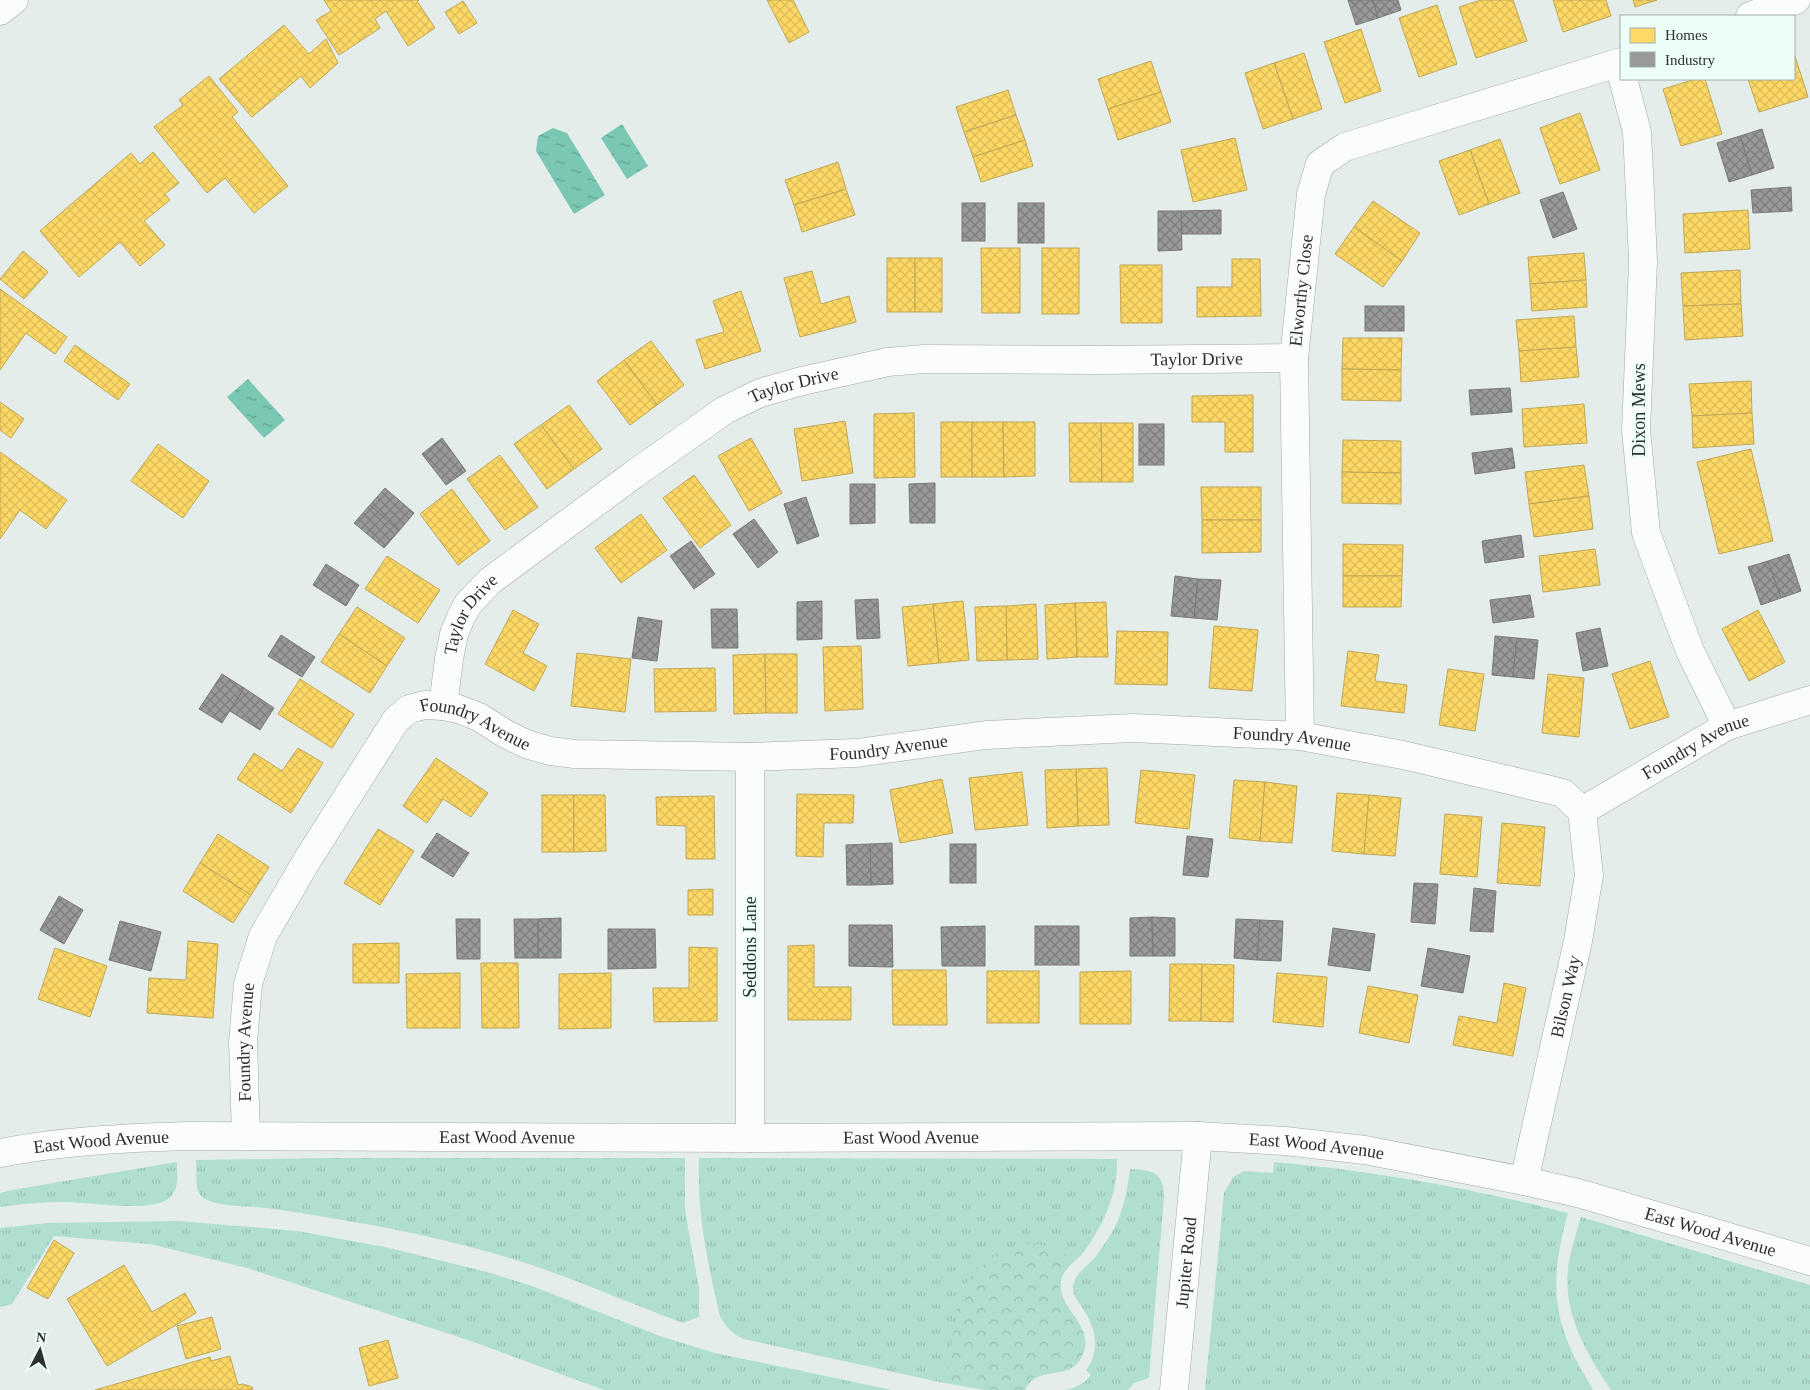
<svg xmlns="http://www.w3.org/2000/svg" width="1810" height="1390" font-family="Georgia,serif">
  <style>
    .grass { fill: url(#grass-tufts) }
    .park { fill: url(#park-crowns) }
    .water { fill: url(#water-ripples) }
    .homes { fill: url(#homes-cross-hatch); stroke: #bfa756 }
    .industry { fill: url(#industry-cross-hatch); stroke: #787a79 }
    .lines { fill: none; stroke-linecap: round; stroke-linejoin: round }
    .minor-casing { stroke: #a3a9a7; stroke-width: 29 }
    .tertiary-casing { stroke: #a3a9a7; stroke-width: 29 }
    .minor { stroke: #fbfcfc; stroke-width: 28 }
    .tertiary { stroke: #fbfcfc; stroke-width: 28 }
    .labels { text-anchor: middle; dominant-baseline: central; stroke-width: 5; stroke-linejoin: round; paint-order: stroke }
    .street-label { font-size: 18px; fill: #2b312f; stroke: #edfef9 }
  </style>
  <defs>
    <pattern id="grass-tufts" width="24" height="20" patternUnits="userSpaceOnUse" patternTransform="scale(1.25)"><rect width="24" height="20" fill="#b0ded0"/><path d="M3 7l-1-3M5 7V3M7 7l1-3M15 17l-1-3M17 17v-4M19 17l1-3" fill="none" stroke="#98bfb3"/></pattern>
    <pattern id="park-crowns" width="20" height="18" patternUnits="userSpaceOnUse" patternTransform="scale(1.25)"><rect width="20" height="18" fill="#b0ded0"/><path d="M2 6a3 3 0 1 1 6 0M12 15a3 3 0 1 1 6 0" fill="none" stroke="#98bfb3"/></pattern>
    <pattern id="water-ripples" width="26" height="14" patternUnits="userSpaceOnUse" patternTransform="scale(1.25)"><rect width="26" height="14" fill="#7ac7b3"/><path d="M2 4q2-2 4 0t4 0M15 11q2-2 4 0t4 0" fill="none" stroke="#64a292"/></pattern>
    <pattern id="homes-cross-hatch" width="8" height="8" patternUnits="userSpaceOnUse" patternTransform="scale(1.25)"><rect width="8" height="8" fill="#ffd966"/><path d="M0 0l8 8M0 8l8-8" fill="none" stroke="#dbbb59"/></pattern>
    <pattern id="industry-cross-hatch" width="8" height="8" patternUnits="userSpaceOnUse" patternTransform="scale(1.25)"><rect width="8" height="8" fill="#999"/><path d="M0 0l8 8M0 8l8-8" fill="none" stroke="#7d7d7d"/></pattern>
  </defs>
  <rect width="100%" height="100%" fill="#e4edea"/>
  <g class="grass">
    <path d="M331,1158h354v49l3,21 11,60v29l-16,6c-57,-21 -112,-46 -170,-64 -30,-9 -61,-17 -92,-24 -50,-11 -101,-19 -153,-27 -16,-2 -49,-1 -63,-9 -13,-8 -7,-26 -9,-39z"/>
    <path d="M699,1158l418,1c1,35 -14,68 -35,95 -7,8 -19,15 -21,27 -5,28 38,46 20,77 -13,24 -44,6 -56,32h-41l-45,-8 -195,-43c-12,-5 -18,-12 -24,-23 -13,-55 -23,-102 -21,-158z"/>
    <path d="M177,1162c0,12 3,27 -8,36 -17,16 -84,3 -107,4 -21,0 -41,2 -62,5v-14l12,-3z"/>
    <path d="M1274,1162c100,9 197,26 294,51 -15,54 -19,95 8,147 5,10 12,20 17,30h-388l19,-197 9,-16 11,-6 29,2z"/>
    <path d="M1130,1169c22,1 34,3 34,28l-15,181 -15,5 -6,7h-62c11,-3 18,-6 25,-15l-5,-5c16,-21 9,-43 -4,-63 -4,-6 -10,-13 -9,-21 2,-13 15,-20 23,-30 5,-7 10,-14 15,-22 12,-20 16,-42 19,-65z"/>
    <path d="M1581,1217l229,68v105h-199c-24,-35 -48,-76 -43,-121 2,-17 8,-35 13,-52z"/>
    <polygon points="179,1221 297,1231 385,1247 487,1272 532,1286 660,1336 715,1353 892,1390 604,1390 471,1341 247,1268 150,1244 54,1236 12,1304 0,1307 0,1228 47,1223"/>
  </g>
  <path class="park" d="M1028,1242l27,6 18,13c-5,5 -11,11 -13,18 -7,25 31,44 23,72 -9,34 -46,8 -59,39h-31l-48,-9 14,-86 14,-22 27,-22z"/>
  <g class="water">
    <polygon points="622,124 648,166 627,179 601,138"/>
    <polygon points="553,128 567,133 605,195 574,214 536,151 538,136"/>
    <polygon points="248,379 285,420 264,438 227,397"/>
  </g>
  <g class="homes">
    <polygon points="324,0 419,0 417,1 435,28 408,46 386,11 375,19 380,28 339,55 316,20 331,11"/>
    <polygon points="767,0 793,0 809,32 789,43"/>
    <polygon points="1481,0 1513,0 1527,41 1476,58 1459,7"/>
    <polygon points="1553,0 1606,0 1611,16 1563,32"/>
    <polygon points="1633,0 1657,0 1635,7"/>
    <polygon points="463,1 477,23 459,34 445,12"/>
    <polygon points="1437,5 1457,64 1419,77 1399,18"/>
    <polygon points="284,25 309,54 326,39 338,63 310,88 301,76 252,117 219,79"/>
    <polygon points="1361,29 1381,91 1345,103 1324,42"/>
    <polygon points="1304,53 1322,109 1293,119 1274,63"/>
    <polygon points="1794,53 1808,97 1759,112 1748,79 1794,79"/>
    <polygon points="1151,61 1161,92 1108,109 1098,79"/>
    <polygon points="1274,63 1293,119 1263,129 1245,73"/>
    <polygon points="209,76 238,112 232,117 288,186 254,213 225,178 207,193 154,127 183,105 179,100"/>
    <polygon points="1696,79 1705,79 1722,134 1681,146 1663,89"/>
    <polygon points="1008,90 1016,115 964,132 956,107"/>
    <polygon points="1161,92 1171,122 1118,140 1108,109"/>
    <polygon points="1580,113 1600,170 1560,184 1540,128"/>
    <polygon points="1016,115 1025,140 973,157 964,132"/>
    <polygon points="1235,138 1247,190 1193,202 1181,150"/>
    <polygon points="1500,139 1520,193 1489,204 1470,150"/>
    <polygon points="1025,140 1033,166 981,182 973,157"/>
    <polygon points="1470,150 1489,204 1459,215 1439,161"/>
    <polygon points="153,152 179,183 165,194 170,200 144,221 165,245 140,266 120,242 79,277 40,231 131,153 140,164"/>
    <polygon points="838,162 846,189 794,205 785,180"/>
    <polygon points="846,189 855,215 802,232 794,205"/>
    <polygon points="1373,201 1420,233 1402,261 1354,227"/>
    <polygon points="1748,210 1750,249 1685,253 1683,214"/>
    <polygon points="1354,227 1402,261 1383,287 1335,254"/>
    <polygon points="981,248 1020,248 1020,313 982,313"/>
    <rect x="1042" y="248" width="37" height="66"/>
    <polygon points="23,251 48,272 24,299 0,279"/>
    <polygon points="1584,253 1586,280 1530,284 1528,257"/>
    <rect x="887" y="258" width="28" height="54"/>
    <rect x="915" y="258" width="27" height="54"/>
    <polygon points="1232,259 1260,259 1261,316 1197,317 1197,287 1232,287"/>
    <polygon points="1120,265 1162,265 1162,323 1121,323"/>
    <polygon points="1740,270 1741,304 1683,306 1681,273"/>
    <polygon points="812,271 821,304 849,296 856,322 800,337 784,278"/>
    <polygon points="1586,280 1587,307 1532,311 1530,284"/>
    <polygon points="0,289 67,337 55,354 26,333 0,370"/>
    <polygon points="741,291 761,351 705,369 696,340 724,332 713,301"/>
    <polygon points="1741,304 1743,336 1685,340 1683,306"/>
    <polygon points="1574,316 1576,347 1519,351 1516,320"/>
    <polygon points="1343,338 1402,338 1401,370 1342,369"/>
    <polygon points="651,341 684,385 657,405 624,360"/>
    <polygon points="75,345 130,384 118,400 64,361"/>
    <polygon points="1576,347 1579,377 1521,382 1519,351"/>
    <polygon points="624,360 657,405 630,425 597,381"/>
    <polygon points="1342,369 1401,370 1401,401 1342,400"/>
    <polygon points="1751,381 1752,413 1692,416 1689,384"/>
    <polygon points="1253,395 1253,452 1225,452 1225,422 1192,422 1192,396"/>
    <polygon points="0,402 24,419 11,438 0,430"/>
    <polygon points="1584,404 1587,443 1524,447 1522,409"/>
    <polygon points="569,405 602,449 574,469 541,425"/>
    <polygon points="914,413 915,477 874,478 874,414"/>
    <polygon points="1752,413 1754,444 1693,448 1692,416"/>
    <polygon points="845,421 853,473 802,481 794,429"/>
    <rect x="941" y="422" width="31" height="55"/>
    <polygon points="972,422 1003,422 1004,477 972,477"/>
    <polygon points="1003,422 1035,422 1035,476 1004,477"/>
    <polygon points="1069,423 1101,423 1102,482 1070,482"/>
    <polygon points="1101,423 1133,423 1133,482 1102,482"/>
    <polygon points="541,425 574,469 547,489 514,444"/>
    <polygon points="751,438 782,493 749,511 718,456"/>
    <polygon points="1343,440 1401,441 1401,473 1342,472"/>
    <polygon points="158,444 209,481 183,518 131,481"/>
    <polygon points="1751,449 1773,541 1719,554 1697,462"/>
    <polygon points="0,452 67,500 46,529 20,510 0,539"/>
    <polygon points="500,455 538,507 505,530 467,479"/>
    <polygon points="1584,465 1589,496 1529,504 1525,472"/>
    <polygon points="1342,472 1401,473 1401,504 1342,503"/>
    <polygon points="694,475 731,525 700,548 663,498"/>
    <polygon points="1201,487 1261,487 1261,520 1202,520"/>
    <polygon points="452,489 490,541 458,565 420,514"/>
    <polygon points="1589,496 1593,529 1534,537 1529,504"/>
    <polygon points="641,514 667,550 621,583 595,548"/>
    <polygon points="1202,520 1261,520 1261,552 1202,553"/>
    <polygon points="1343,544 1403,545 1402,576 1343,576"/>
    <polygon points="1595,549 1600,585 1543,592 1539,556"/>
    <polygon points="387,556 440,590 418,623 365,589"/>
    <polygon points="1343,576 1402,576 1401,607 1343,607"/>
    <polygon points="963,601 969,660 939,663 933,604"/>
    <polygon points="1106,602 1108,657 1077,657 1075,603"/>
    <polygon points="1075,603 1077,657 1047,659 1045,605"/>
    <polygon points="933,604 939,663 908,666 902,607"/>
    <polygon points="1036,604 1038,659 1007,660 1006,606"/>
    <polygon points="1006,606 1007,660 977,661 975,607"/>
    <polygon points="357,607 405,638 387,666 339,634"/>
    <polygon points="513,610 539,624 523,653 547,666 534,691 485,664"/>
    <polygon points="1758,610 1785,662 1749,681 1722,629"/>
    <polygon points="1214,626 1258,630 1252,691 1209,688"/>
    <polygon points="1117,631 1168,632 1167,685 1115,684"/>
    <polygon points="339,634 387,666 370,693 321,662"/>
    <polygon points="861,646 863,709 825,711 823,647"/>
    <polygon points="1348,651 1379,655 1375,681 1407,685 1404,713 1341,706"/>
    <polygon points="577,653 631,659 625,712 571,706"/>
    <polygon points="765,654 766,713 734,714 733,655"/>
    <polygon points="765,654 797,654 797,713 766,713"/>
    <polygon points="1650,661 1669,717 1630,729 1612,674"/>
    <polygon points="715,668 716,711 655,712 654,669"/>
    <polygon points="1448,669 1484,674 1475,731 1439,725"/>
    <polygon points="1548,674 1584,678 1579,737 1542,733"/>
    <polygon points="300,679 354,714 332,748 278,714"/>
    <polygon points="298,748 323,763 291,813 237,779 254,753 282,771"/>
    <polygon points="436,758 488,793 471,817 443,799 427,823 403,806"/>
    <polygon points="1107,768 1109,825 1078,826 1076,769"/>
    <polygon points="1076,769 1078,826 1047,828 1045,770"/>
    <polygon points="1141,770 1195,775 1189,829 1135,823"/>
    <polygon points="1022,772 1028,825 975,830 969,778"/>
    <polygon points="942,779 953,833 900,843 890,790"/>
    <polygon points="1234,780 1265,782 1260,841 1229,838"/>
    <polygon points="1265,782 1297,786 1292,843 1260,841"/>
    <polygon points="1337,793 1369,795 1364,854 1332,851"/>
    <polygon points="797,794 854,795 853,823 824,823 823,857 796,856"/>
    <rect x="542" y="795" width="32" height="57"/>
    <polygon points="574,795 605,795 606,851 574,852"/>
    <polygon points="1369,795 1401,798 1395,856 1364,854"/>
    <polygon points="714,796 715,859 686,859 686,826 657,825 656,797"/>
    <polygon points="1445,814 1482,817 1477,877 1440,874"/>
    <polygon points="1502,823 1545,827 1540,886 1497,883"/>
    <polygon points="378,829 414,851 380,905 344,883"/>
    <polygon points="218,834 269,867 251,895 200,863"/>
    <polygon points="200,863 251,895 233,923 183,891"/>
    <polygon points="713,889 713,915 688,915 688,890"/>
    <polygon points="188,941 218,944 213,1018 147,1013 149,978 186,980"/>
    <polygon points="399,943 399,983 353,983 353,944"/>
    <polygon points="814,945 814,987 851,987 851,1020 788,1020 788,946"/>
    <polygon points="689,947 717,948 717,1021 654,1022 653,988 689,988"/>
    <polygon points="55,948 107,966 90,1017 38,999"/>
    <polygon points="481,963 518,963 519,1028 482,1028"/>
    <polygon points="1170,964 1202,964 1201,1021 1169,1021"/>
    <polygon points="1202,964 1234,965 1233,1022 1201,1021"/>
    <polygon points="892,970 946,970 947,1025 893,1025"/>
    <rect x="987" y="971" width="52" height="52"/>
    <polygon points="1131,971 1131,1024 1080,1024 1080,972"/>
    <polygon points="460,973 460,1028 407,1028 406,974"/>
    <polygon points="611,973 611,1028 559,1029 559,974"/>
    <polygon points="1277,973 1327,977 1323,1027 1273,1022"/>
    <polygon points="1504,983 1526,988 1513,1056 1453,1045 1459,1016 1497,1023"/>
    <polygon points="1368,986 1418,995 1409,1043 1359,1033"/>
    <polygon points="54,1240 74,1253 48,1299 27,1288"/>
    <polygon points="124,1265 152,1312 185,1293 196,1313 107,1366 67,1299"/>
    <polygon points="212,1317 221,1349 186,1359 177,1326"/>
    <polygon points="388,1340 398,1378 369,1386 359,1348"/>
    <polygon points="230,1356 238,1385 243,1384 252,1387 253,1390 95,1390 210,1357 211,1361"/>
  </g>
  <g class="industry">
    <polygon points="1348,0 1373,0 1378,18 1356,25"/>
    <polygon points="1373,0 1398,0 1401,10 1378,18"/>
    <polygon points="1762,129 1774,168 1752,175 1740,136"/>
    <polygon points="1740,136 1752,175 1729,182 1717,143"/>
    <polygon points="1791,187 1792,211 1753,213 1751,190"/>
    <polygon points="1563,192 1577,229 1553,238 1540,200"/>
    <rect x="962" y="203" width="23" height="38"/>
    <rect x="1018" y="203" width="26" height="40"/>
    <polygon points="1221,210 1221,234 1182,234 1181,211"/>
    <polygon points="1158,211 1181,211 1182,250 1158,251"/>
    <rect x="1365" y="306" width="39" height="25"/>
    <polygon points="1510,388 1512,412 1471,415 1469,390"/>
    <rect x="1139" y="424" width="25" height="41"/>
    <polygon points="442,438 466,471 446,485 422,454"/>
    <polygon points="1512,448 1515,468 1475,474 1472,453"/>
    <polygon points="935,483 935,523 910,523 909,484"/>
    <polygon points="850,484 875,484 875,523 850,524"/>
    <polygon points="385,488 414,513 399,531 370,505"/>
    <polygon points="806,497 819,536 797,544 784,504"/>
    <polygon points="370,505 399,531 384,548 354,523"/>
    <polygon points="754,519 778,552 758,568 733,534"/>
    <polygon points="1521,535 1524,557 1485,563 1482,541"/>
    <polygon points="691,541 715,574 694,589 670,556"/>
    <polygon points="1789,554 1801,591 1781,598 1768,561"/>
    <polygon points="1768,561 1781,598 1761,605 1748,567"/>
    <polygon points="326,564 359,585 346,606 313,585"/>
    <polygon points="1175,576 1198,579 1194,618 1171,616"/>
    <polygon points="1198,579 1221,580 1217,620 1194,618"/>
    <polygon points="1530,595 1534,617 1493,623 1490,600"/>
    <polygon points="878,599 880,638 857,639 855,600"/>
    <polygon points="822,601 822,639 797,640 797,602"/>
    <polygon points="711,609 737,609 738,648 712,648"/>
    <polygon points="638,617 662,621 657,661 632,658"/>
    <polygon points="1600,628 1608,666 1583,671 1576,633"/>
    <polygon points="281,635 315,657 302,677 268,656"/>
    <polygon points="1495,636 1517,638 1513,677 1492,675"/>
    <polygon points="1517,638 1538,640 1534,679 1513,677"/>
    <polygon points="222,674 244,688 222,723 199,709"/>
    <polygon points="244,688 274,708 260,730 230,711"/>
    <polygon points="437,833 469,853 453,877 421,857"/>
    <polygon points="1187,836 1213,839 1208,877 1183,875"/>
    <polygon points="892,843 893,884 871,885 870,844"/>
    <polygon points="870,844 871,885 847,885 846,845"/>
    <rect x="950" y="844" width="26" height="39"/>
    <polygon points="1414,883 1438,884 1435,924 1411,922"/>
    <polygon points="1474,888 1496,891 1493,932 1470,931"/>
    <polygon points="59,896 83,910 64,944 40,930"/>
    <polygon points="1152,917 1153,956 1130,956 1130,918"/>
    <polygon points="1152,917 1175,918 1175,956 1153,956"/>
    <polygon points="561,918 561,958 538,958 538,919"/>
    <polygon points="456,919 480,919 480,959 457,959"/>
    <polygon points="514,919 538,919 538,958 515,958"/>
    <polygon points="1236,919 1260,920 1257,960 1234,958"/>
    <polygon points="1260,920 1283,921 1281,961 1257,960"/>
    <polygon points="120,921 161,932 151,971 109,960"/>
    <polygon points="849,925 892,925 893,967 849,966"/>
    <polygon points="985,926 985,966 942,966 941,927"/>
    <rect x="1035" y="926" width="44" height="39"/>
    <polygon points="1333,928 1375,934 1370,971 1328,965"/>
    <polygon points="608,929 655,929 656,968 608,969"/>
    <polygon points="1428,948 1470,956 1463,993 1421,986"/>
  </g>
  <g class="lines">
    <g class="minor-casing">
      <g id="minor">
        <polyline points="1750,16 1796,0"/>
        <polyline points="1623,79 1637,132 1640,193 1643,262 1636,430 1646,533 1690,651 1727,726"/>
        <path id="s1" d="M443,706l6,-47 5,-25 7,-17 7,-13 22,-23 143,-106 92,-65 35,-17 42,-12 86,-19 36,-3 175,1 195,-2"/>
        <path id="s2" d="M1300,736l-6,-378 17,-164 9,-30 25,-17 276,-85"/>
        <polyline points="750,757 750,1138"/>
        <path id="s3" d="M1582,811l145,-85 83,-26"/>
        <path id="s4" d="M246,1136l-3,-94 5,-58 15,-48 43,-74 90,-142 13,-11 16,-4 18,1 15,3 21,8 25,16 22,11 24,7 25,3 175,3 107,-4 129,-18 147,-7 167,8 103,19 160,38 19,18"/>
        <path id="s5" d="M1524,1181l54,-240 11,-66 -7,-64"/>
        <path id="s6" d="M1174,1390l24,-254"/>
      </g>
    </g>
    <g class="tertiary-casing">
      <g id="tertiary">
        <polyline points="0,11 14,0"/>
        <path id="s7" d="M0,1153c62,-12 125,-15 188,-17l562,2 448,-2 87,5 80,9 159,31 54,12 232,68"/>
      </g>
    </g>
    <use href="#minor" class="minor"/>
    <use href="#tertiary" class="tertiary"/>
  </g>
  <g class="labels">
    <g class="street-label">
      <text stroke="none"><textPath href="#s2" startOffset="446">Elworthy Close</textPath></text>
      <text stroke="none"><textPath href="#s1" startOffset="908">Taylor Drive</textPath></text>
      <text stroke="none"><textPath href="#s1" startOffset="502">Taylor Drive</textPath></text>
      <text transform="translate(1639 410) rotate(-90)">Dixon Mews</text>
      <text stroke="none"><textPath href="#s1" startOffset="98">Taylor Drive</textPath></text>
      <text stroke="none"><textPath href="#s4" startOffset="544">Foundry Avenue</textPath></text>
      <text stroke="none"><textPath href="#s4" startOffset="1369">Foundry Avenue</textPath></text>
      <text stroke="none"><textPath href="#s4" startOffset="964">Foundry Avenue</textPath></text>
      <text stroke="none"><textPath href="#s3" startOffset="131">Foundry Avenue</textPath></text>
      <text transform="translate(750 947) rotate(-90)">Seddons Lane</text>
      <text stroke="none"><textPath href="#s5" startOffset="189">Bilson Way</textPath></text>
      <text stroke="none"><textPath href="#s4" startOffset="94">Foundry Avenue</textPath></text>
      <text stroke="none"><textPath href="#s7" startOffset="508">East Wood Avenue</textPath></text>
      <text stroke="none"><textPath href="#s7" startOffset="912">East Wood Avenue</textPath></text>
      <text stroke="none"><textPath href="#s7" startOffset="102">East Wood Avenue</textPath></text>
      <text stroke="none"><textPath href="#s7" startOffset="1318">East Wood Avenue</textPath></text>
      <text stroke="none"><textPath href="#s7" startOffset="1722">East Wood Avenue</textPath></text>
      <text stroke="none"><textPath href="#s6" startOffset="128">Jupiter Road</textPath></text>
    </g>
  </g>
  <rect x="1620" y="15" width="175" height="65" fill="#edfef9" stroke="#9faca8"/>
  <rect x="1630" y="28" width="25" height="15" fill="#ffd966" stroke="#9faca8"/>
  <text x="1665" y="40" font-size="15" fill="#2b312f">Homes</text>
  <rect x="1630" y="52" width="25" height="15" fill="#999999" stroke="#9faca8"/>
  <text x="1665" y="65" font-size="15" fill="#2b312f">Industry</text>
  <g transform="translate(40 1350) rotate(6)" stroke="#edfef9" stroke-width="4" paint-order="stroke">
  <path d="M0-4L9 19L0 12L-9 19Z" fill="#2b312f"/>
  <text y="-8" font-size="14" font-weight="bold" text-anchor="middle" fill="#2b312f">N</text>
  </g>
</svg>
